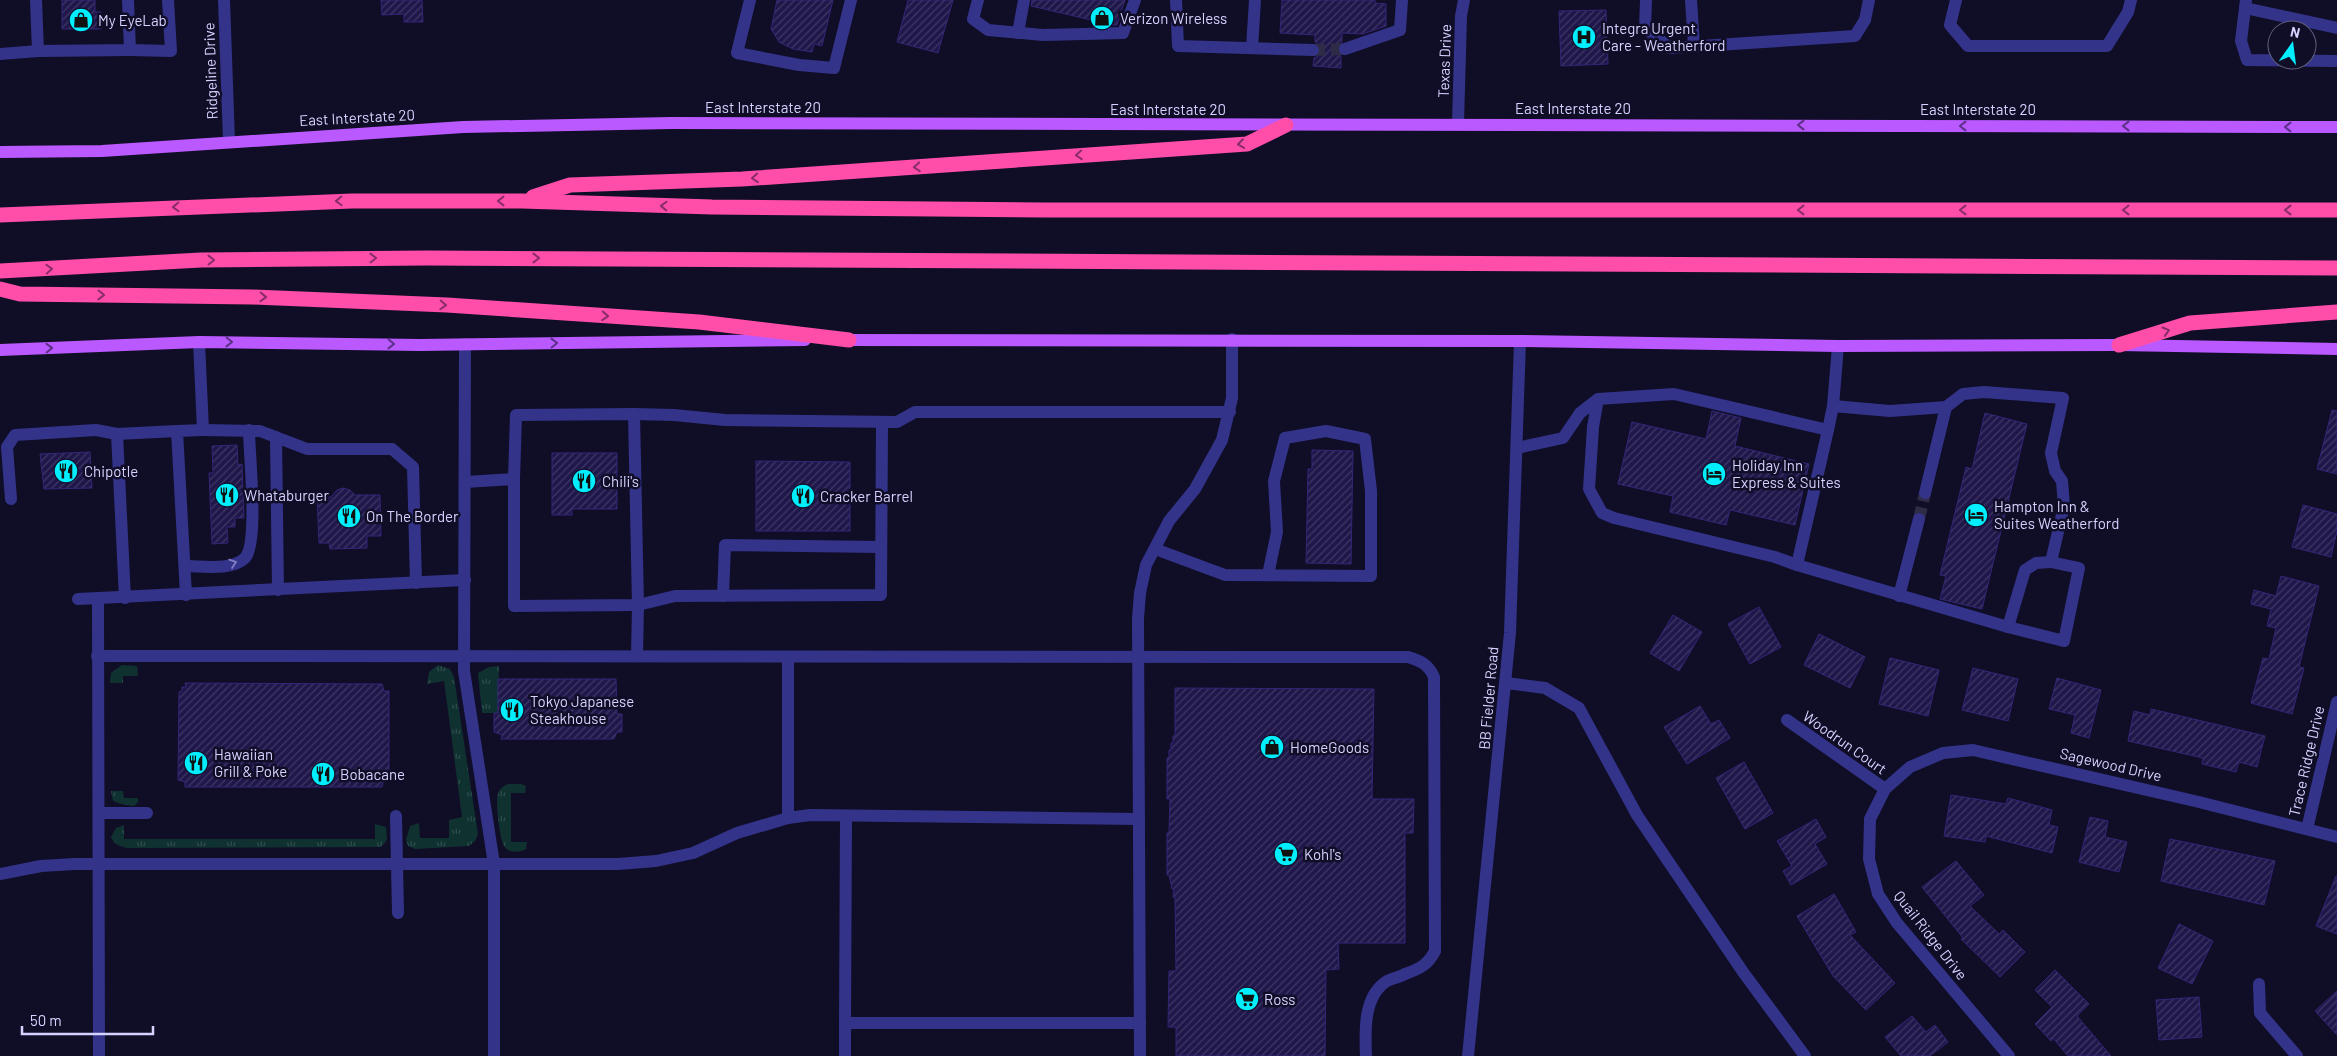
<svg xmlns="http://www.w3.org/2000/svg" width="2337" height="1056" font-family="Barlow,sans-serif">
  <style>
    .grass { fill: url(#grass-tufts) }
    .building { fill: url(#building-hatch); stroke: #332678 }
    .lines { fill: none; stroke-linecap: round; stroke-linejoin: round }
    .minor-tunnel { stroke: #2e2b47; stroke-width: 12; stroke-dasharray: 12 6; stroke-linecap: butt }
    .minor { stroke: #33338a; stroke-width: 12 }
    .major { stroke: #ba59ff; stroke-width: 12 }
    .highway { stroke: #ff4daa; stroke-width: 15 }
    .oneway { stroke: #5c2f88 }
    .oneway2 { stroke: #882d68 }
    .oneway3 { stroke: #7c7bbf }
    .labels { text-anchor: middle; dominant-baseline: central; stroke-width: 5; stroke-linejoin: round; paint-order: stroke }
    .poi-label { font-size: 15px; fill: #d6d2ff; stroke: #100d27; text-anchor: start }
    .street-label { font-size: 15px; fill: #d6d2ff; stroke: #100d27 }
  </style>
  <defs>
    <pattern id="grass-tufts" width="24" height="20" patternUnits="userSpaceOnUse" patternTransform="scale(1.25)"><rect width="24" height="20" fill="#0f312f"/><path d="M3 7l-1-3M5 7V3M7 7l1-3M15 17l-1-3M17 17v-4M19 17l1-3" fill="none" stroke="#314e4e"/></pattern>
    <pattern id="building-hatch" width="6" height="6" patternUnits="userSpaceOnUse" patternTransform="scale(1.25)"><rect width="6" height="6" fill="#1f174a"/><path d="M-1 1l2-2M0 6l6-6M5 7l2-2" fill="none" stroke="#3f3865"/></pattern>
  </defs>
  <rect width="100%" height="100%" fill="#100d27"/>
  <g class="grass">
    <polygon points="122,665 137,666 138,676 123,676 123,683 110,683 111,673"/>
    <polygon points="438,665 450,669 454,677 478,834 475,841 469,846 415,849 408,846 406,840 410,826 419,823 420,838 449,838 449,820 462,817 444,681 427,684 429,672"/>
    <polygon points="499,666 498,713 482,713 478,673 489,667"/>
    <path d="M508,784h13l5,2 -1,7h-14v49h16l-1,7c-7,4 -18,4 -22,-3 -4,-7 -10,-48 -5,-55 2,-3 6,-6 9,-7z"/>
    <polygon points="111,791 123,791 124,798 138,798 138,802 134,806 121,804 113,801"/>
    <path d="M375,824l11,3 1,13 -6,7 -254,1c-7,-2 -13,-3 -16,-11l5,-9 8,-3v14h251z"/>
  </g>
  <g class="building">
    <polygon points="62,0 95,0 95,12 101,12 101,29 62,29"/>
    <polygon points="381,0 422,0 423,22 404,22 404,14 382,15"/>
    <polygon points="777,0 833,0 822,46 814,44 812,52 793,49 779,42 771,29"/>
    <polygon points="908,0 953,0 938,53 897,42"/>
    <polygon points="1032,0 1125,0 1117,25 1113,25 1031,6"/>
    <polygon points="1282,0 1375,0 1375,3 1386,4 1386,26 1363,34 1342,33 1342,42 1337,48 1341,56 1341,68 1313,66 1314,58 1320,55 1321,51 1320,46 1315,42 1315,35 1280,33"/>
    <polygon points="1606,10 1608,64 1561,66 1559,11"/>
    <polygon points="2332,410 2337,411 2337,474 2317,469"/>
    <polygon points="1712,411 1741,418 1735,446 1809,464 1795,525 1730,510 1726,525 1670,512 1673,496 1618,484 1632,422 1706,439"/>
    <polygon points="1985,413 2027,424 1982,609 1940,599 1946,576 1940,575 1966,467 1972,469"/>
    <polygon points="237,445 238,465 242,464 244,518 235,518 235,527 227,527 228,543 212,544 209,473 213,473 212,446"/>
    <polygon points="1312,450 1353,451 1351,564 1306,563 1308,469 1312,469"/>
    <polygon points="90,452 92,488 44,489 40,454"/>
    <polygon points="552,453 617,453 617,509 572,509 572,515 552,515"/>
    <polygon points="756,461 850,462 850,531 756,531"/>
    <polygon points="343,488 350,490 355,495 380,495 381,536 367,536 367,548 330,549 329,543 319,543 317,497 331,497 337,490"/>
    <polygon points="2303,505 2337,514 2337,531 2331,557 2292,547"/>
    <polygon points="2281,576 2319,586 2299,667 2304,668 2292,714 2251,703 2263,658 2269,659 2276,628 2267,626 2271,609 2251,604 2254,590 2276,596"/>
    <polygon points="1759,607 1781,647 1750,664 1728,624"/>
    <polygon points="1673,615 1702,632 1679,671 1650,653"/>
    <polygon points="1819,634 1865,657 1850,688 1804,665"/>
    <polygon points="1890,658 1939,670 1928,716 1879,704"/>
    <polygon points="1973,668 2018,679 2008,721 1962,710"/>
    <polygon points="2057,678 2101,690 2089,738 2071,733 2075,715 2049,709"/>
    <polygon points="498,679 616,679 617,714 622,714 622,732 617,732 614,739 501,739 502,735 494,732 494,713 498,713"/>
    <polygon points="185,683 382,684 384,691 389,691 389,779 384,779 382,787 185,787 185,782 178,780 179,692 182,691 182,687 186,687"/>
    <polygon points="1175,688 1374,689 1372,799 1414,799 1413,833 1405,833 1405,943 1338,943 1339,969 1326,970 1325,1056 1176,1056 1176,1027 1168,1027 1169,971 1176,971 1175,897 1173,897 1174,889 1172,889 1169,875 1167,875 1167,833 1169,833 1170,799 1167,799 1167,758 1169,758 1169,750 1171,750 1171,743 1173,743 1173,736 1175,736"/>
    <polygon points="1700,706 1711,724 1719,720 1730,738 1687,764 1664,727"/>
    <polygon points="2151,709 2265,736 2257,767 2239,762 2236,772 2202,764 2203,758 2128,741 2134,711 2150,715"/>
    <polygon points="1744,762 1773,813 1745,829 1716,778"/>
    <polygon points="1951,795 2006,804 2008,798 2052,810 2049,825 2058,827 2052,853 1986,836 1985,842 1944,836"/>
    <polygon points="2090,817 2108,821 2105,837 2127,842 2119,872 2079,862"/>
    <polygon points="1816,819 1826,837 1815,844 1827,864 1791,885 1783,871 1792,866 1777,841"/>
    <polygon points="2170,839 2275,861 2264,905 2161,881"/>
    <polygon points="1956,861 1984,895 1970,906 1999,934 2003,930 2025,952 2000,977 1961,939 1963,938 1922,887"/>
    <polygon points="2336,876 2337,876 2337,934 2316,926"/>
    <polygon points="1834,894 1856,932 1850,935 1895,983 1866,1010 1833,976 1797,916"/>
    <polygon points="2179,924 2213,941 2192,984 2158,968"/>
    <polygon points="2055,970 2089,1004 2077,1016 2111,1056 2068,1056 2053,1038 2051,1041 2035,1024 2052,1007 2035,990"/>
    <polygon points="2337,991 2337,1035 2315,1011"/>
    <polygon points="2199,997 2202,1037 2159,1040 2156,1000"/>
    <polygon points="1912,1016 1926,1032 1935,1025 1948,1042 1930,1056 1901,1056 1885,1037"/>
  </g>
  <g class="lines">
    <g class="minor-tunnel">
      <polyline points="1313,50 1345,49"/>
      <polyline points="1919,519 1925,493"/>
    </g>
    <g class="minor">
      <polyline points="36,0 38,51"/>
      <polyline points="224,0 229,141"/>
      <polyline points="750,0 737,53 799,65 834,68 851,0"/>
      <polyline points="978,0 973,19 988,30 1043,35 1123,33 1135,0"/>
      <polyline points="1176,0 1178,46 1313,50"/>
      <polyline points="1646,0 1645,28 1670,48 1855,36 1865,20 1869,0"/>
      <polyline points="1691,0 1694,46"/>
      <polyline points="1956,0 1950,25 1968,46 2107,46 2128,12 2131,0"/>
      <polyline points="2246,0 2241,41 2247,60 2337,61"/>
      <polyline points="2245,8 2337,28"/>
      <polyline points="1018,33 1024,0"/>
      <polyline points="1252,48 1255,0"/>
      <polyline points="1345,49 1400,30 1402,0"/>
      <polyline points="130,50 171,51 168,0"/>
      <polyline points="0,54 38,51 130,50 128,0"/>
      <polyline points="1458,123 1461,16 1464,0"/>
      <polyline points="465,344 464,671 494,864 494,1056"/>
      <polyline points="634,414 674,415 725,420 897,422 915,412 1230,412"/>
      <polyline points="203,430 260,431 307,449 392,449 413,467 416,583"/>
      <polyline points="1828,430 1833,406 1838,346"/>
      <polyline points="117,434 125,598"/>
      <polyline points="276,437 278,590"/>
      <polyline points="1517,448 1563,438 1580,413 1598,399 1674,394 1828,430 1797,565 1775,557 1614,518 1602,513 1589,489 1593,427 1598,399"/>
      <polyline points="465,482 514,479 514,606 638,605 634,414 516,415 514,479"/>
      <polyline points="1925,493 1946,407"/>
      <polyline points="11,499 7,447 15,435 96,430 117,434 177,431"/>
      <polyline points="1155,549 1225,575 1371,576 1371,491 1365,439 1326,431 1285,438 1274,481 1277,532 1268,575"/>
      <polyline points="1797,565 2008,627 2064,641 2079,568 2051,562 2064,506 2062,481 2055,471 2051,453 2063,398 1984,392 1963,394 1946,407 1890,411 1833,406"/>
      <path d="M185,566c17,0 47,5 60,-8 14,-15 4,-105 4,-128"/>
      <polyline points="186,595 177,431 203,430 199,342"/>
      <polyline points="723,596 725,545 881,547"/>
      <polyline points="1899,596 1919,519"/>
      <polyline points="78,599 465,580"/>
      <polyline points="98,599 99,1056"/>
      <polyline points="2008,627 2025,570 2036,563 2051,562"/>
      <path d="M97,656l1311,1c13,4 20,7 26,20l1,274c-7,14 -16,18 -30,23 -5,3 -12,4 -18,7 -24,15 -22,51 -21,75"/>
      <polyline points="637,656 638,605 675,596 881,595 882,422"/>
      <polyline points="1506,683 1545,688 1579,708 1637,815 1743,972 1805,1056"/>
      <polyline points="1787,720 1885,789"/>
      <polyline points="99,813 147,813"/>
      <polyline points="396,816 398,913"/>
      <polyline points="846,816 845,1023 1140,1023"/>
      <polyline points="788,818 788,657"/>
      <polyline points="2307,829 2337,702"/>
      <polyline points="0,874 41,866 74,864 618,864 656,861 693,853 737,833 788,818 810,815 1139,819"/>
      <polyline points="2259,984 2260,1013 2297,1056"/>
      <polyline points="845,1023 845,1056"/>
      <polyline points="1140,1056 1138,619 1140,593 1146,565 1169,521 1195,489 1222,440 1232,398 1232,339"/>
      <polyline points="1468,1056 1510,633 1520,341"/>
      <polyline points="2009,1056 1897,923 1878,894 1869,859 1870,819 1885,789 1910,767 1943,753 1973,750 2199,802 2337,837"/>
    </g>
    <g class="major">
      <polyline points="0,152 102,151 463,127 671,123 2337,127"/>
      <polyline points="840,340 1520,341 1838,346 2119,345 2337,349"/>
      <polyline points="0,350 199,342 420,345 805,340"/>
    </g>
    <g class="highway">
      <polyline points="533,197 570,185 742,179 1247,144 1286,125"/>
      <polyline points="0,215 352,201 522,201 712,207 1045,210 2337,210"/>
      <polyline points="0,271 201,260 427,258 2337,268"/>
      <polyline points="0,289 20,294 252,297 447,305 699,322 849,340"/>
      <polyline points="2119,345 2190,323 2337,312"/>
    </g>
  </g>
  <defs><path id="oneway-chevron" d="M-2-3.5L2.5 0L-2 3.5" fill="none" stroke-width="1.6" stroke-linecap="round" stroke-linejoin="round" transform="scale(1.25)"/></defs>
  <g class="oneway">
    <use href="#oneway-chevron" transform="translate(1801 125) rotate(-180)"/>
    <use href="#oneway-chevron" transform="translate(1963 126) rotate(-180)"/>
    <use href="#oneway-chevron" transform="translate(2126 126) rotate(-180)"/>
    <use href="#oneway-chevron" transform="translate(2288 127) rotate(-180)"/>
    <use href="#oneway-chevron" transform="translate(229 342) rotate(1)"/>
    <use href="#oneway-chevron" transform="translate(554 343) rotate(-1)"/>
    <use href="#oneway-chevron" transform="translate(391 344) rotate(1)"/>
    <use href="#oneway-chevron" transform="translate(49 348) rotate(-2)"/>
  </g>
  <g class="oneway2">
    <use href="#oneway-chevron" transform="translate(1241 144) rotate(172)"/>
    <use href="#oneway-chevron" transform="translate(1079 155) rotate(176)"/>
    <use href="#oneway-chevron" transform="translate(917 167) rotate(176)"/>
    <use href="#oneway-chevron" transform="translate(755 178) rotate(176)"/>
    <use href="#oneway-chevron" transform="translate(339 201) rotate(178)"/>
    <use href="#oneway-chevron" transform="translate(501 201) rotate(-180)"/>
    <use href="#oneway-chevron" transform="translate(664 206) rotate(-178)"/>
    <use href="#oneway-chevron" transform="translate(176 207) rotate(178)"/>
    <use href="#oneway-chevron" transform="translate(1801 210) rotate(-180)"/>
    <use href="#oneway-chevron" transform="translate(1963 210) rotate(-180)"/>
    <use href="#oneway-chevron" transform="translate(2126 210) rotate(-180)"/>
    <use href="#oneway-chevron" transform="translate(2288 210) rotate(-180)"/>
    <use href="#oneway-chevron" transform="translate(373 258) rotate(-1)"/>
    <use href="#oneway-chevron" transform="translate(536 258)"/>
    <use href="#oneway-chevron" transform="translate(211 260) rotate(-1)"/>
    <use href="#oneway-chevron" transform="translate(49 269) rotate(-3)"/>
    <use href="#oneway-chevron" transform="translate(101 295) rotate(1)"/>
    <use href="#oneway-chevron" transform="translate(263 297) rotate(2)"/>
    <use href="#oneway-chevron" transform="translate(443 305) rotate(3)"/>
    <use href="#oneway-chevron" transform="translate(605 316) rotate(4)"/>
    <use href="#oneway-chevron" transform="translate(2166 331) rotate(-17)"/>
  </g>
  <use class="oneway3" href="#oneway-chevron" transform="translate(233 563) rotate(-19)"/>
  <defs>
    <g id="shop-disc" transform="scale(1.25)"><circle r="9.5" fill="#00eefd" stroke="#100d27"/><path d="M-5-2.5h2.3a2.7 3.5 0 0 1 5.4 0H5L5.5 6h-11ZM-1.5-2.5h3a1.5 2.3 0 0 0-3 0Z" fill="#111"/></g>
    <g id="hospital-disc" transform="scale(1.25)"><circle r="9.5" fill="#00eefd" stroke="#100d27"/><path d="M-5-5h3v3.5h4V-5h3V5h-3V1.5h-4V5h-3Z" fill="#111"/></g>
    <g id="restaurant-disc" transform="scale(1.25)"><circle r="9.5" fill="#00eefd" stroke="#100d27"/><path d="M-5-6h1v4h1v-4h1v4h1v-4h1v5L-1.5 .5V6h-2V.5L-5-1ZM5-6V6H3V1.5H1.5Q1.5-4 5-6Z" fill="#111"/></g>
    <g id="hotel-disc" transform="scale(1.25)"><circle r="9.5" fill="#00eefd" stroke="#100d27"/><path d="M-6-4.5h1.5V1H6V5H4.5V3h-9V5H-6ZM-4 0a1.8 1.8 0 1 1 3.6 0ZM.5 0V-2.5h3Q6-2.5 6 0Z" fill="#111"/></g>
    <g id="supermarket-disc" transform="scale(1.25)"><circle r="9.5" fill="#00eefd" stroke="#100d27"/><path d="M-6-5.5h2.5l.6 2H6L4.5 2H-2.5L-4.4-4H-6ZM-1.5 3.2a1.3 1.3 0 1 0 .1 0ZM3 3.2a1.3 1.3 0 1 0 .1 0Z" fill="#111"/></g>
  </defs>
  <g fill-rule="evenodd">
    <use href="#shop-disc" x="1102" y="18"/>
    <use href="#shop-disc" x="81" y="20"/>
    <use href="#hospital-disc" x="1584" y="37"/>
    <use href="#restaurant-disc" x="66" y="471"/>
    <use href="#hotel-disc" x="1714" y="474"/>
    <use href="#restaurant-disc" x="584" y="481"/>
    <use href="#restaurant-disc" x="227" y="495"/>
    <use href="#restaurant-disc" x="803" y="496"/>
    <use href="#hotel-disc" x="1976" y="515"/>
    <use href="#restaurant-disc" x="349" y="516"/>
    <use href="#restaurant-disc" x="512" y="710"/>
    <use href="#shop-disc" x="1272" y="747"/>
    <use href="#restaurant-disc" x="196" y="763"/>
    <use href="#restaurant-disc" x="323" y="774"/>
    <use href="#supermarket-disc" x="1286" y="854"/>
    <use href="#supermarket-disc" x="1247" y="999"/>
  </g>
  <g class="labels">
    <g class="poi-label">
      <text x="1120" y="18">Verizon Wireless</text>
      <text x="98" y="20">My EyeLab</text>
      <text x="1602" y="28">Integra Urgent<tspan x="1602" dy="17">Care - Weatherford</tspan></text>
      <text x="1732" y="465">Holiday Inn<tspan x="1732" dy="17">Express &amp; Suites</tspan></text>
      <text x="84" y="471">Chipotle</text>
      <text x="602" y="481">Chili's</text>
      <text x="244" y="495">Whataburger</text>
      <text x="820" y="496">Cracker Barrel</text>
      <text x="1994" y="506">Hampton Inn &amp;<tspan x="1994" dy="17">Suites Weatherford</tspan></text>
      <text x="366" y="516">On The Border</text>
      <text x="530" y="701">Tokyo Japanese<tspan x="530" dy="17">Steakhouse</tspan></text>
      <text x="1290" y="747">HomeGoods</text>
      <text x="214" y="754">Hawaiian<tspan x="214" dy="17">Grill &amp; Poke</tspan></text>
      <text x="340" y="774">Bobacane</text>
      <text x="1304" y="854">Kohl's</text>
      <text x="1264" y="999">Ross</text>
    </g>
    <g class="street-label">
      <text transform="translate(1444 61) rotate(-88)">Texas Drive</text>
      <text transform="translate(210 71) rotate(-92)">Ridgeline Drive</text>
      <text x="763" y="107">East Interstate 20</text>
      <text x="1573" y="108">East Interstate 20</text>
      <text x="1168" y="109">East Interstate 20</text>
      <text x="1978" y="109">East Interstate 20</text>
      <text transform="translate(357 117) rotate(-3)">East Interstate 20</text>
      <text transform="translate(1488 698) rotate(-85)">BB Fielder Road</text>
      <text transform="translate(1845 742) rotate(35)">Woodrun Court</text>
      <text transform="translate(2306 761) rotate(-77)">Trace Ridge Drive</text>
      <text transform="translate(2111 764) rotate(13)">Sagewood Drive</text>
      <text transform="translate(1931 935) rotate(52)">Quail Ridge Drive</text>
    </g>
  </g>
  <g transform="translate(2292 45) rotate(14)"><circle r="24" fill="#100d27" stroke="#5f5c7d"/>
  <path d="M0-4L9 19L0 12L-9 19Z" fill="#00eefd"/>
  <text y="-8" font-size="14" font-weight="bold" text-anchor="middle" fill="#d6d2ff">N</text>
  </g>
  <path d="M22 1026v8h131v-8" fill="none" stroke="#d6d2ff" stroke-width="2.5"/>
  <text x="30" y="1026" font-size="15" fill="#d6d2ff" stroke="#100d27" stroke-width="4" paint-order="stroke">50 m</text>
</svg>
